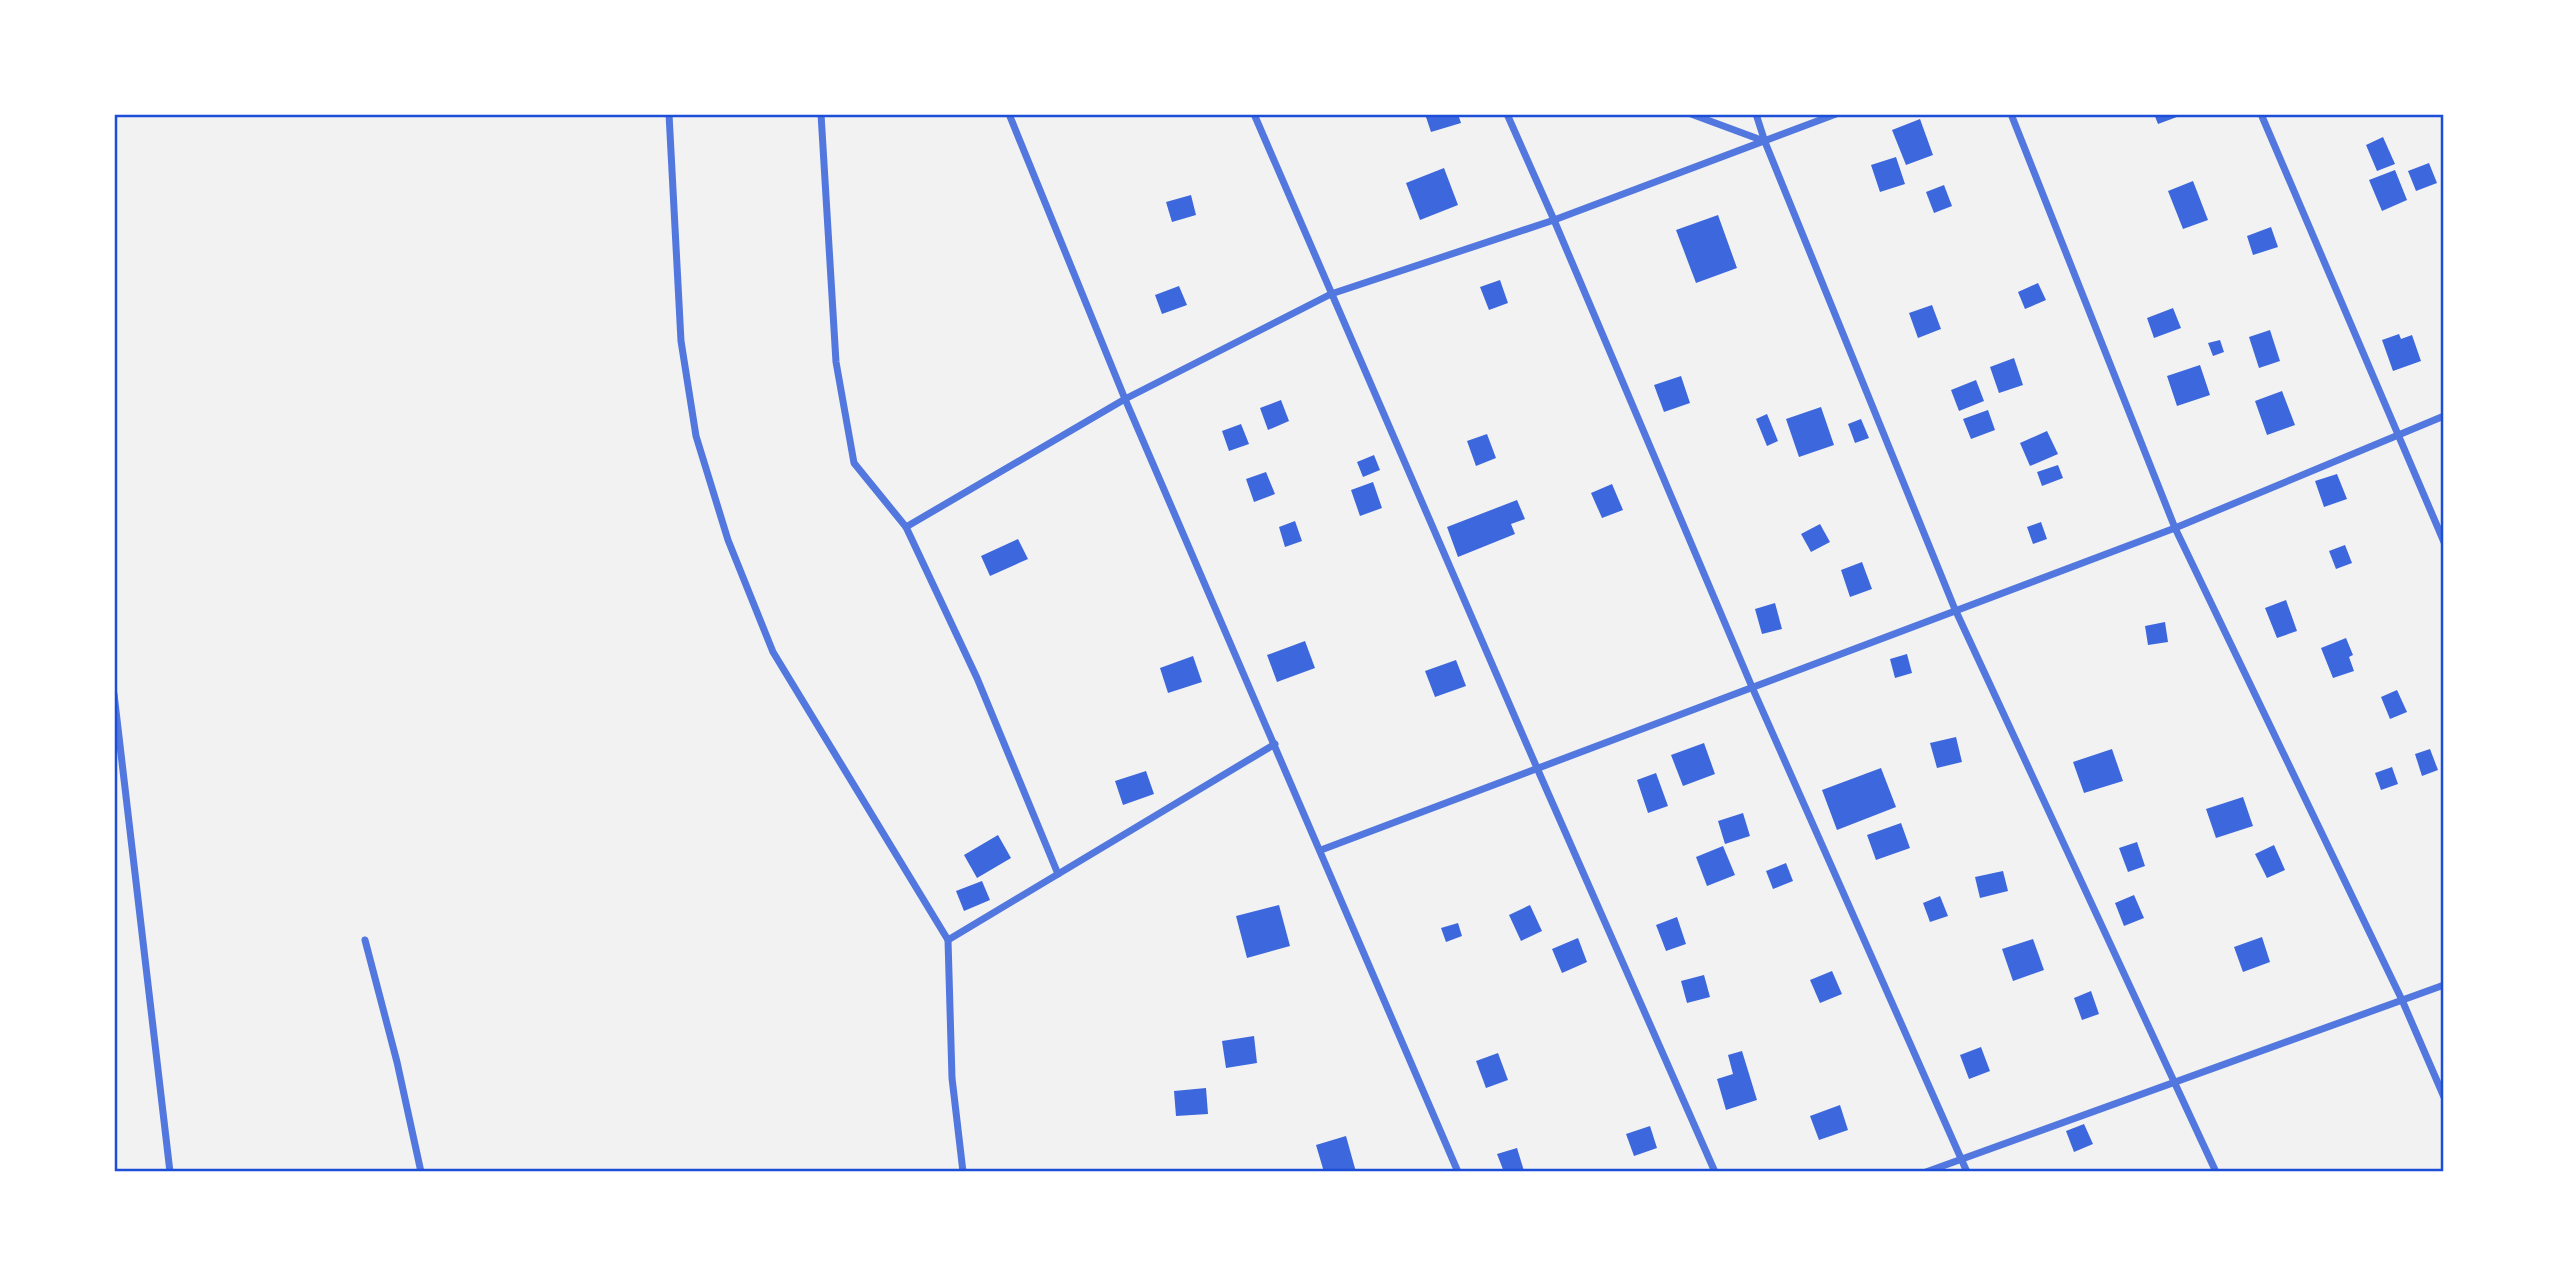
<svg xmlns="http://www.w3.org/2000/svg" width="2558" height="1286" font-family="Literata,serif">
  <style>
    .building { fill: #3d67dc }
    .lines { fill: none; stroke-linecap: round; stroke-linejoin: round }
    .minor { stroke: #5277de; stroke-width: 7 }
    .neatline { fill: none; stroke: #1d4ed8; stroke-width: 2.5 }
  </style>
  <rect width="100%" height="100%" fill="#f2f2f2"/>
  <g class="building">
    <polygon points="1425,114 1458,114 1461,123 1431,132"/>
    <polygon points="2154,114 2185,114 2158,124"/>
    <polygon points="1920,119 1933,155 1906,165 1892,130"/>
    <polygon points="2383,137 2395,164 2377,171 2366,145"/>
    <polygon points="1896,157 1905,184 1880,192 1871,165"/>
    <polygon points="2429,163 2437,183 2416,191 2408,171"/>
    <polygon points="1444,168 1458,205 1420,220 1406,183"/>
    <polygon points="2395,170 2407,200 2382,211 2369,180"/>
    <polygon points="2193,181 2208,220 2183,229 2168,191"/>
    <polygon points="1944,185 1952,206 1934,213 1926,192"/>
    <polygon points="1191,195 1196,215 1172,222 1166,202"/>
    <polygon points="1718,215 1737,268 1696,283 1676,230"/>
    <polygon points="2271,227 2278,247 2253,255 2247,236"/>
    <polygon points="1500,280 1508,303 1489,310 1480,287"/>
    <polygon points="2038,283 2046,300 2025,309 2018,292"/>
    <polygon points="1179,286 1187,305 1162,314 1155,295"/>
    <polygon points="1932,305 1941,329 1918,338 1909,313"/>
    <polygon points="2173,308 2181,328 2154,338 2147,318"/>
    <polygon points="2270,330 2280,361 2259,368 2249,337"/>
    <polygon points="2399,334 2401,339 2412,335 2421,361 2393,371 2382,340"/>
    <polygon points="2220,340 2224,352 2213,356 2208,343"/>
    <polygon points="2014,358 2023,385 1999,393 1990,367"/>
    <polygon points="2200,365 2210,395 2177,406 2167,376"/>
    <polygon points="1681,376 1690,403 1664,412 1654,385"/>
    <polygon points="1976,380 1984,401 1959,411 1951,390"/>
    <polygon points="2282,391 2295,425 2267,435 2255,401"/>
    <polygon points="1281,400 1289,421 1268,430 1260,408"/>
    <polygon points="1821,407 1834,445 1799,457 1786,419"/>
    <polygon points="1988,410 1995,430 1971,439 1963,419"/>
    <polygon points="1767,414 1778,441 1767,446 1756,419"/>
    <polygon points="1861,419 1869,438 1855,443 1848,424"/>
    <polygon points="1241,424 1249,444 1229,451 1222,431"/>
    <polygon points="2047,431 2058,454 2030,466 2020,443"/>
    <polygon points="1487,434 1496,458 1476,466 1467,441"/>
    <polygon points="1374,455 1380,470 1363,477 1357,462"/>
    <polygon points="2058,465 2063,478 2042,486 2037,472"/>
    <polygon points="1266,472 1275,494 1254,502 1246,479"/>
    <polygon points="2337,474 2347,499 2324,507 2315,481"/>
    <polygon points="1373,482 1382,508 1360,516 1351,490"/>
    <polygon points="1612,484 1623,510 1602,518 1591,493"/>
    <polygon points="1517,500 1525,519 1511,524 1515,534 1458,557 1447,527"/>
    <polygon points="1295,521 1302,541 1285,547 1279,527"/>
    <polygon points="2041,522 2047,539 2033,544 2027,527"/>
    <polygon points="1820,524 1830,542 1811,552 1801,534"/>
    <polygon points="1018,539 1028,559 990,576 981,556"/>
    <polygon points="2345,545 2352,563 2336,569 2329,551"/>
    <polygon points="1862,562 1872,589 1850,597 1841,570"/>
    <polygon points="2286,600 2297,631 2277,638 2265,608"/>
    <polygon points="1775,603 1782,629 1762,634 1755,609"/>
    <polygon points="2165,622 2168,642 2148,645 2145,626"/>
    <polygon points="2346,638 2353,655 2349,657 2354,671 2333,678 2321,648"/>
    <polygon points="1305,641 1315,668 1277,682 1267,655"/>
    <polygon points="1907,654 1912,673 1895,678 1890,659"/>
    <polygon points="1193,656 1202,682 1168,693 1160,668"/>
    <polygon points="1456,660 1466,686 1435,697 1425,671"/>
    <polygon points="2397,690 2407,712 2390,719 2381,697"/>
    <polygon points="1956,737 1962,762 1937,768 1930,743"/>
    <polygon points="1704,743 1715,774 1683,786 1671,755"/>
    <polygon points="2112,749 2123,781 2084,793 2073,762"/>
    <polygon points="2430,749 2438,770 2422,776 2415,754"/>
    <polygon points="2392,767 2398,784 2381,790 2375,773"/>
    <polygon points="1881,768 1896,807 1837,830 1822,790"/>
    <polygon points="1146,771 1154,794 1123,805 1115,781"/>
    <polygon points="1656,773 1668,806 1648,813 1637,780"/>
    <polygon points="2243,797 2253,826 2216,838 2206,809"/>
    <polygon points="1743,813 1750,836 1725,844 1718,821"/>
    <polygon points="1901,823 1910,848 1876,860 1867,835"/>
    <polygon points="998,835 1011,858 977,878 964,855"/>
    <polygon points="2137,842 2145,866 2128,872 2119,848"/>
    <polygon points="2274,845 2285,870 2267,878 2255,854"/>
    <polygon points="1723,846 1735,875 1707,886 1696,857"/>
    <polygon points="1786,863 1793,881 1773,889 1766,871"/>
    <polygon points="2003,871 2008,891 1980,898 1975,877"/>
    <polygon points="982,881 990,900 964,911 956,891"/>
    <polygon points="2134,895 2144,918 2124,926 2115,903"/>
    <polygon points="1940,896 1948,916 1930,922 1923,903"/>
    <polygon points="1279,905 1290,946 1247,958 1236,916"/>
    <polygon points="1530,905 1542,931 1521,941 1509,915"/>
    <polygon points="1677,917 1686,944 1666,951 1656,925"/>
    <polygon points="1458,923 1462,936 1446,942 1441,928"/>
    <polygon points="2262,937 2270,962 2243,972 2234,947"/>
    <polygon points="1578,938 1587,962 1562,973 1552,949"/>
    <polygon points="2033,939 2044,970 2013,981 2002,949"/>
    <polygon points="1832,971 1842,994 1820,1003 1810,980"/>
    <polygon points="1704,975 1710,997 1687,1003 1681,981"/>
    <polygon points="2091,991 2099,1014 2082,1020 2074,998"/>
    <polygon points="1254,1036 1257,1063 1226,1068 1222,1041"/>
    <polygon points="1981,1047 1990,1071 1969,1079 1960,1055"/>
    <polygon points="1742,1051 1757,1100 1726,1110 1717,1079 1733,1074 1728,1055"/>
    <polygon points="1498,1053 1508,1080 1486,1088 1476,1061"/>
    <polygon points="1206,1088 1208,1114 1176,1116 1174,1091"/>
    <polygon points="1840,1105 1848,1130 1819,1140 1810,1116"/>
    <polygon points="2084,1124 2093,1144 2074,1152 2066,1131"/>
    <polygon points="1650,1126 1657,1148 1634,1156 1626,1134"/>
    <polygon points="1346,1136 1356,1172 1324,1172 1316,1145"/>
    <polygon points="1517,1148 1524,1171 1504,1172 1497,1154"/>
  </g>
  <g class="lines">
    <g class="minor">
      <polyline points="669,114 681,341 696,436 728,540 773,652 948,940 952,1078 963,1172"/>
      <polyline points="821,114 836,362 854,463 906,527 977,678 1058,874"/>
      <polyline points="1009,114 1125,399 1458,1172"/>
      <polyline points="1254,114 1537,768 1715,1172"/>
      <polyline points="1507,114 1554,220 1752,687 1967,1172"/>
      <polyline points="1691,114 1764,141"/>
      <polyline points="1756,114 1765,142 1954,607 2216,1172"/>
      <polyline points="2011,114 2175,528 2444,416"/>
      <polyline points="2261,114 2444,542"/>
      <polyline points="906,527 1125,399 1331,294 1554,220 1836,114"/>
      <polyline points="114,694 170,1172"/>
      <polyline points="1321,850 2175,528 2402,1000 2444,1097"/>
      <polyline points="365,940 397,1062 421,1172"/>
      <polyline points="948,940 1275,744"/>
      <polyline points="1926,1172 2444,985"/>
    </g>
  </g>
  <rect width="2558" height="1286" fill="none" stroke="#ffffff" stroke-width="231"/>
  <rect x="116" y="116" width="2326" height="1054" class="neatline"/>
</svg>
